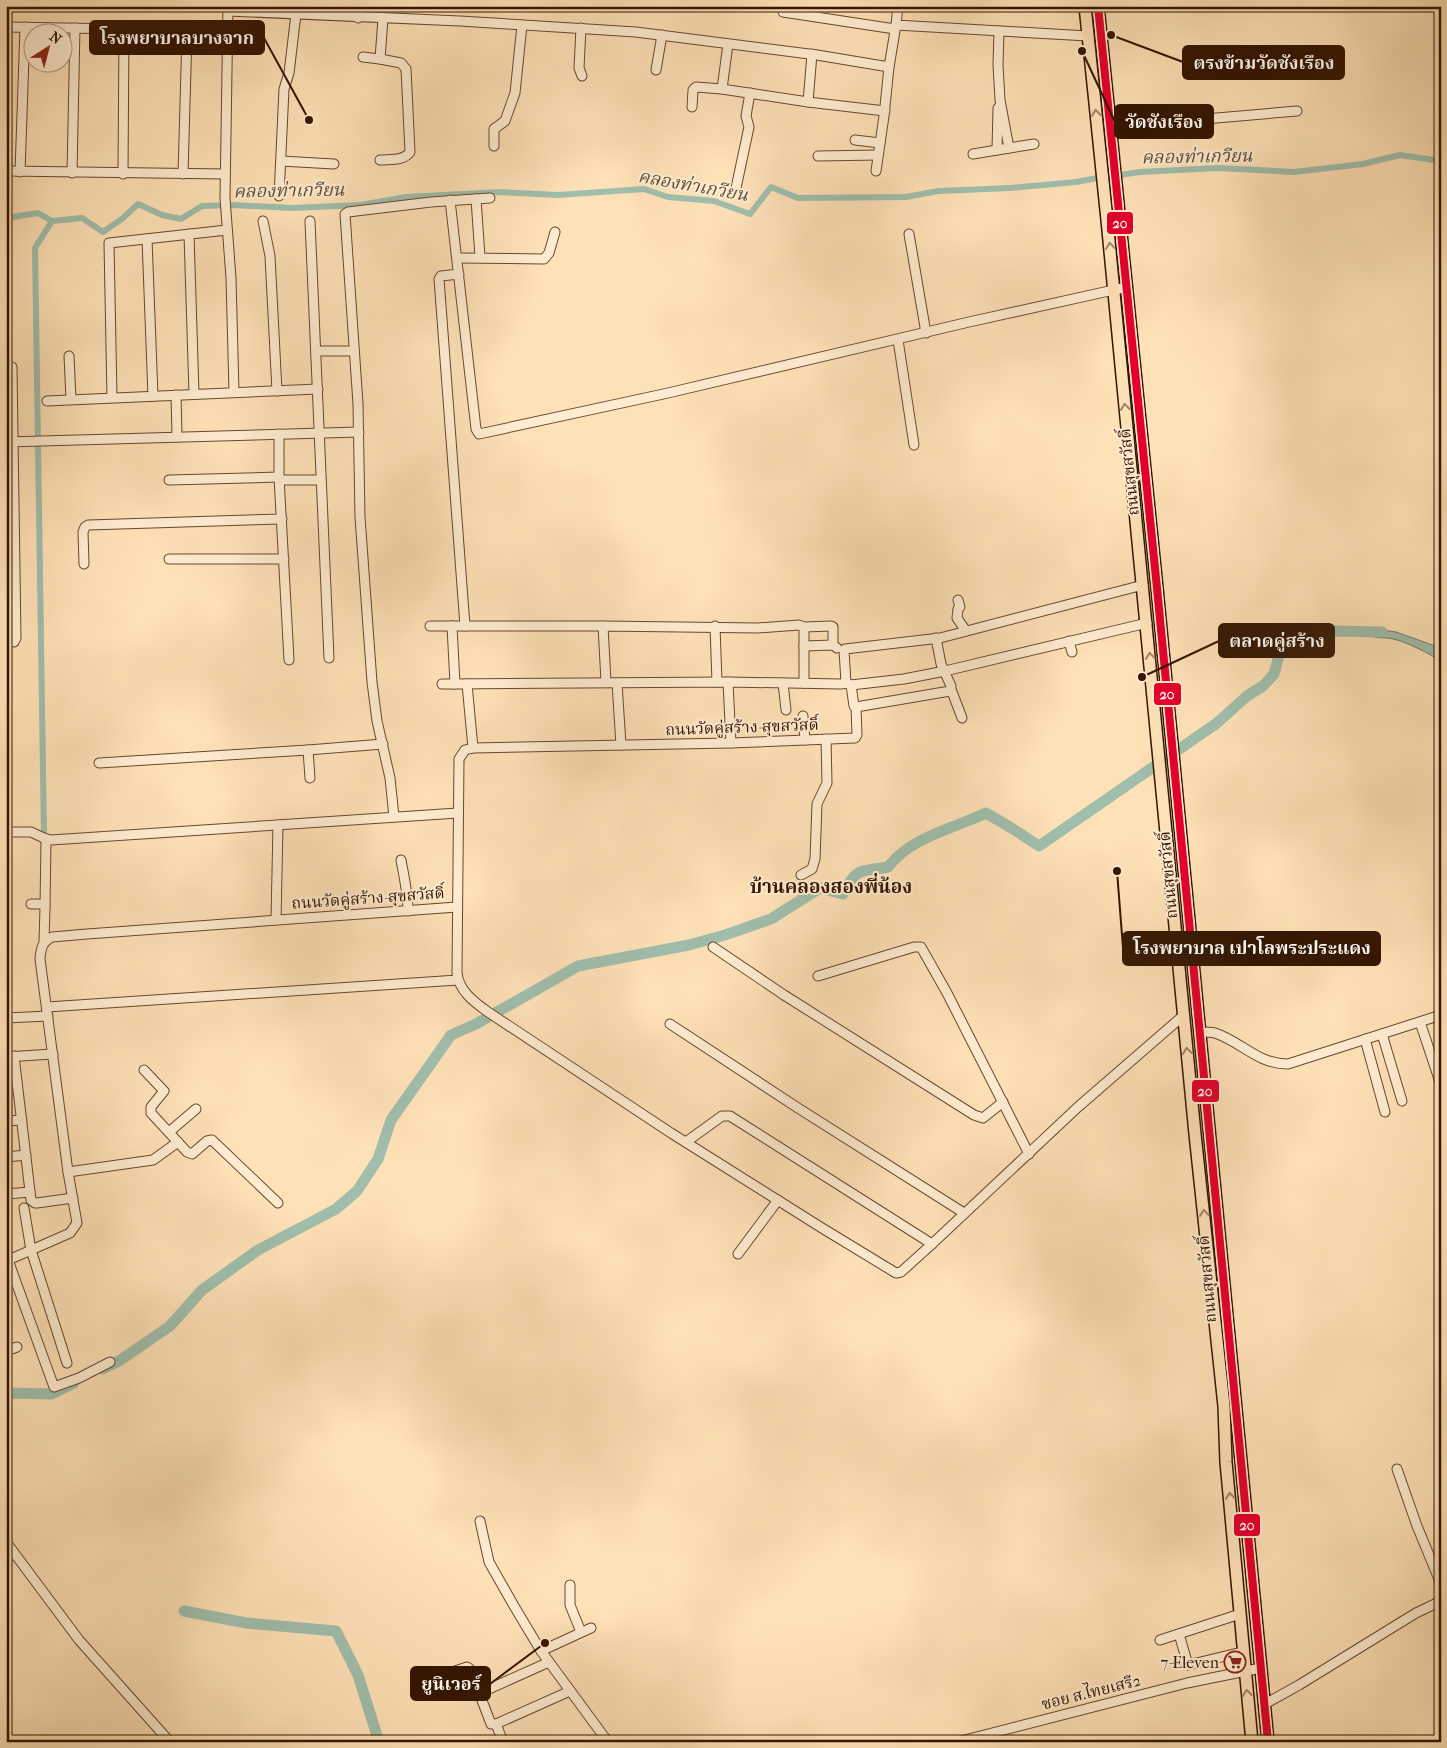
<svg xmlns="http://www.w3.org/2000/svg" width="1447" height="1748" font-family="'IM FELL French Canon','Noto Serif Thai',serif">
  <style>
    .water { fill: #a0beac; stroke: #747a68 }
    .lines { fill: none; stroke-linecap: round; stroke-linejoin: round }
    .canal { stroke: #a0beac; stroke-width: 6 }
    .river { stroke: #a0beac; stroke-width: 11 }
    .minor-casing { stroke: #66482e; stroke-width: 11 }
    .major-casing { stroke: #331501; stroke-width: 14 }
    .minor { stroke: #ffecd0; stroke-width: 9 }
    .major { stroke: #ffe1b7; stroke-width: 11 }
    .bus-1-casing { stroke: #ffecd0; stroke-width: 11 }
    .bus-1 { stroke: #e4002b; stroke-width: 8 }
    .oneway { stroke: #a38565 }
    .labels { text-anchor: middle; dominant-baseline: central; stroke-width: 4; stroke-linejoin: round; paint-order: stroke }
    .street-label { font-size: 16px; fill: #331501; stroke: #ffecd0 }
    .poi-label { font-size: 16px; fill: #331501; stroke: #ffecd0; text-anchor: end }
    .water-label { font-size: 18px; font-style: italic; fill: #59503d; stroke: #ffecd0 }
    .quarter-label { font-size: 19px; font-weight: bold; fill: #331501; stroke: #ffecd0 }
    .leader { fill: none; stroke: #331501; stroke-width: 2 }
    .callout-dot { fill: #331501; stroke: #ffecd0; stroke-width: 2 }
    .callout { fill: #331501; stroke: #331501; stroke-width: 2 }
    .callout-label { font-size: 18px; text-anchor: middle; font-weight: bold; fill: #fff }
    .line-badge { stroke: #ffecd0; stroke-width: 2 }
    .badge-label { font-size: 14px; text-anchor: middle; font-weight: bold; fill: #fff }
  </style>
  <rect width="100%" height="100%" fill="#ffe1b7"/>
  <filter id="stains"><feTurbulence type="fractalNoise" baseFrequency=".004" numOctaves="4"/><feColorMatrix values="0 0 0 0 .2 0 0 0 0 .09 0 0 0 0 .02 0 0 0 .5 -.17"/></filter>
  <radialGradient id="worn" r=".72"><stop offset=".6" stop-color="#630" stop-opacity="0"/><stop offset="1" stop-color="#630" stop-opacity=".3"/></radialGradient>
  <path class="water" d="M1366,628l30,4 45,16v13c-11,-7 -36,-20 -48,-22 -12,-3 -16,2 -27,-7z"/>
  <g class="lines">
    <g class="canal">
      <polyline points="1113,176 1140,172 1218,168 1294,172 1363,164 1400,155 1441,161"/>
      <polyline points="6,218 38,213 52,221 82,218 103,232 123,218 138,204 162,215 181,219 202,206 232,205 292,208 361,205 406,197 500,192 558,195 644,189 668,197 714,201 750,214 771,187 798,198 906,197 938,191 1010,188 1076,182 1103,177"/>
      <polyline points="44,836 35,248 52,221"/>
    </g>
    <g class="river">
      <path d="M102,1369l17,-8 51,-35 32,-36 56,-40 78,-41 21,-18 21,-32 13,-39 60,-85 25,-11 102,-58 111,-21 36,-10 46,-16 49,-31 23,6c14,-27 16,-22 45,-27 23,-30 64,-38 98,-54l27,16 26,17 178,-123 30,-27 16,-10 11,-12 7,-26 3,-6 6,-4 16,-5 29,-2 47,1"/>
      <polyline points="6,1393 51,1394 74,1383"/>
      <polyline points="184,1611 246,1623 336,1631 358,1675 379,1742"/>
    </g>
    <g class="minor-casing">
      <g id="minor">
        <polyline points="228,6 225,198 231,278 234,392"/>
        <polyline points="898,6 896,25 1088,36"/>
        <polyline points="228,11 460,21 636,32 817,55 889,67 896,25"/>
        <polyline points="783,12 895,29"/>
        <polyline points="358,18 359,6"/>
        <polyline points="6,27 124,29 227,34"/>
        <polyline points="581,28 579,68 582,76"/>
        <polyline points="999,31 998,65 1000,100 1009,148"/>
        <polyline points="728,44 722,89 808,102"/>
        <polyline points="812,54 808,102 885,111"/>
        <polyline points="363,57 380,59"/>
        <polyline points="656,70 662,35"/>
        <polyline points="692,107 693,90 696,87 722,89"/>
        <polyline points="998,108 997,150 1034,144"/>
        <polyline points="1110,125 1170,122 1297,111"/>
        <polyline points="855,140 880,143"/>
        <polyline points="494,146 494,129 505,121 515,93 522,25"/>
        <polyline points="973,154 997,150"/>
        <polyline points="818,156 878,155"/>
        <path d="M380,160c11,-1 24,1 30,-8l-4,-83 -5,-6 -21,-4 3,-41"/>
        <polyline points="281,161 334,164"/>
        <polyline points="6,171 225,174"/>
        <polyline points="876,171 884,116 889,67"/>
        <polyline points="20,172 25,27"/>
        <polyline points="72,173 75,28"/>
        <polyline points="123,174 124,29"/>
        <polyline points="183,174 187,33"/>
        <polyline points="736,188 749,127 746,116 750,93"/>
        <polyline points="279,196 284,89 289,73 296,14"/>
        <polyline points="476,199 480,257"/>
        <polyline points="450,200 476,429 479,434 668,393 969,322 1127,287"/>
        <polyline points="263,221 270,256 277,391"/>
        <polyline points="310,221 329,658"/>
        <polyline points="189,234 194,394"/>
        <polyline points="909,234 926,333"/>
        <polyline points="147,239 153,396"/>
        <polyline points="457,258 544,259 549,253 555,232"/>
        <polyline points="459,274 441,276 439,279 465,626"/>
        <polyline points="898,340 914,445"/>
        <polyline points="316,351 354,351"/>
        <polyline points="69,356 71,399"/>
        <polyline points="176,395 177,437"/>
        <polyline points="112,397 109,243 227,230"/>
        <polyline points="47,401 318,389"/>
        <polyline points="279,434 279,477 289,660"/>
        <polyline points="6,442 359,432"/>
        <polyline points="169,480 279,477"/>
        <polyline points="279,480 321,480"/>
        <polyline points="169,559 284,559"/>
        <polyline points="84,564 83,532 85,527 88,525 282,519"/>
        <polyline points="958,600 960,607 958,609 957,618 966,631"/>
        <polyline points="430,626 603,626"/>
        <polyline points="452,626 455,684 728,682 841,684 846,683 851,685 904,679 945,671 1147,623"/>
        <polyline points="715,626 717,682"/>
        <polyline points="804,627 831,626 833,627 833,645"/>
        <polyline points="1069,641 1072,652"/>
        <polyline points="6,642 14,642 16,638 12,367"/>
        <polyline points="804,646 833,645 837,648"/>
        <polyline points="606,682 603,626 757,628 799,625 804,627 804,683"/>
        <polyline points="728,682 731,743"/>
        <polyline points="617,683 621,745"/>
        <polyline points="783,683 786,710"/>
        <polyline points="846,683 844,650 845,649 940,638 1143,585"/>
        <polyline points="442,684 455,684"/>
        <polyline points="467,684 473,748"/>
        <path d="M851,685l3,21 2,1 1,28 -2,3 -124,5 -258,5 -8,2 -6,9 -2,214c2,18 17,29 31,39l183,121 151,95 74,45 5,-1 31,-28 146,-137 106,-92"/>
        <polyline points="951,689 962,718"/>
        <polyline points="856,707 950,691 951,686 941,664 936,638"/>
        <polyline points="803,716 805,740"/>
        <polyline points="308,750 310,778"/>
        <polyline points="99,763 308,750 383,744"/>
        <polyline points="394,817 390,778 377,721 372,682 360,517 358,404 345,214 348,212 431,202 490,198"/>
        <polyline points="6,832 31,832 46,839 51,840 458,813"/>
        <path d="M401,860c3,17 7,33 7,51"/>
        <polyline points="801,875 812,869 815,859 817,804 827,783 826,739"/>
        <polyline points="31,904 42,904 45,907 44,942"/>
        <polyline points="45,907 46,839"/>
        <polyline points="276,920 278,825"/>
        <polyline points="713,947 784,995 974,1115 983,1118 1003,1102"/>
        <polyline points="818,976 914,947 921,947 947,993 1029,1154"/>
        <polyline points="47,1007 458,980"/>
        <polyline points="6,1018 48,1016"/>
        <polyline points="1420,1022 1441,1085"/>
        <polyline points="670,1024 798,1108 964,1213"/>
        <path d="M1199,1032c5,0 11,0 16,1 27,9 42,31 73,31l153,-49"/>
        <polyline points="1382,1034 1402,1101"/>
        <polyline points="1365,1039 1385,1112"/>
        <polyline points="14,1056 31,1200 35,1203 37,1203 73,1198"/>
        <polyline points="6,1057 53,1054"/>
        <polyline points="144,1070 164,1091 151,1107 151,1113 187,1152 192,1154 207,1141 212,1140 278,1203"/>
        <polyline points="6,1121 22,1120"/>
        <polyline points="169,1132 196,1109"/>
        <polyline points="686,1142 722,1116 730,1116 932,1244"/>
        <polyline points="6,1157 26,1155"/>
        <polyline points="68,1172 153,1160 178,1142"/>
        <polyline points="6,1194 30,1192"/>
        <polyline points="24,1208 31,1250 67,1363"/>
        <polyline points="738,1254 778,1200"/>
        <polyline points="8,1260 54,1387 79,1378 110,1362"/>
        <path d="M6,1261l64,-28 7,-10 -9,-51 -28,-213c1,-11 2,-17 12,-22l35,-3 370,-27"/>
        <polyline points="6,1351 17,1347"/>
        <polyline points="1397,1469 1417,1526 1441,1584"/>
        <polyline points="480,1521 489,1562 514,1606 541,1651 608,1742"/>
        <polyline points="6,1542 79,1640 170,1742"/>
        <polyline points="570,1585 570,1605 581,1632"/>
        <polyline points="1179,1634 1188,1665 1242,1652"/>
        <polyline points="1160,1640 1240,1614"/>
        <polyline points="541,1651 591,1628"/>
        <polyline points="449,1673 467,1667 470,1669 491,1724 496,1724 570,1691"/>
        <polyline points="480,1693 549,1662"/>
        <polyline points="1265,1704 1299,1685 1416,1613 1441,1601"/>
        <polyline points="496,1724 503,1742"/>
        <polyline points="957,1742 1187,1683 1261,1668"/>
      </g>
    </g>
    <g class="major-casing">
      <g id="major">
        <polyline points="1085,6 1107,220 1195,1134 1224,1406 1226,1462 1252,1742"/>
        <polyline points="1098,6 1157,588 1268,1742"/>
      </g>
    </g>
    <use href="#minor" class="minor"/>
    <use href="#major" class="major"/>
    <g class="bus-1-casing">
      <polyline id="bus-1" points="1098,6 1157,588 1268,1742"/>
    </g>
    <use href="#bus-1" class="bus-1"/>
  </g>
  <defs><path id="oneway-chevron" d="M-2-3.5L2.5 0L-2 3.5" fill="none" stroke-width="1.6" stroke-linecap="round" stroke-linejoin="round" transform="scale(1.25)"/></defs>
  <g class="oneway">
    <use href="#oneway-chevron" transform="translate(1096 113) rotate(-96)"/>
    <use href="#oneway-chevron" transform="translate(1110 246) rotate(-96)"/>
    <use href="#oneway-chevron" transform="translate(1125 407) rotate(-96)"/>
    <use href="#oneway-chevron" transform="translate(1150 656) rotate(-95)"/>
    <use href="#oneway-chevron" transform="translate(1187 1051) rotate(-96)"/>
    <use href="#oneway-chevron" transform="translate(1204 1213) rotate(-97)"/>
    <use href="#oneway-chevron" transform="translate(1230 1496) rotate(-96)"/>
    <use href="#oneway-chevron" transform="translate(1247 1693) rotate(-96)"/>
  </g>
  <defs>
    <g id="supermarket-ring" transform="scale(1.125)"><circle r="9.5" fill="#ffecd0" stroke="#8f2418" stroke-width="1.5"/><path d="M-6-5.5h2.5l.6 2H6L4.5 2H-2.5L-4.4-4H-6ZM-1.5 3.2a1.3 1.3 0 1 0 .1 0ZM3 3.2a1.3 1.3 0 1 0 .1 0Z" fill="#8f2418"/></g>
  </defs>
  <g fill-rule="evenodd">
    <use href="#supermarket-ring" x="1235" y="1662"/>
  </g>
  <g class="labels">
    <g class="street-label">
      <text transform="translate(1129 472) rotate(-96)">ถนนสุขสวัสดิ์</text>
      <text transform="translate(742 727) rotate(-2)">ถนนวัดคู่สร้าง-สุขสวัสดิ์</text>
      <text transform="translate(1168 875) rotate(-95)">ถนนสุขสวัสดิ์</text>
      <text transform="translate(368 898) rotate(-4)">ถนนวัดคู่สร้าง-สุขสวัสดิ์</text>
      <text transform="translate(1207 1279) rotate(-95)">ถนนสุขสวัสดิ์</text>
      <text transform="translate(1091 1692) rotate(-14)">ซอย ส.ไทยเสรี2</text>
    </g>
    <g class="poi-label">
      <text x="1219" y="1662">7-Eleven</text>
    </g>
    <g class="water-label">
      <text transform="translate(1197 157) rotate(-1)">คลองท่าเกวียน</text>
      <text transform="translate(693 186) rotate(10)">คลองท่าเกวียน</text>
      <text transform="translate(289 191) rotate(-1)">คลองท่าเกวียน</text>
    </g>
    <g class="quarter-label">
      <text x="831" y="887">บ้านคลองสองพี่น้อง</text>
    </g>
  </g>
  <path class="leader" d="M309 120L264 38M1111 35L1183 62M1082 51L1115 122M1142 677L1219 641M1117 871L1123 948M545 1643L490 1684"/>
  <g class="callout-dot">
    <circle cx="309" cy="120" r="5"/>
    <circle cx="1111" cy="35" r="5"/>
    <circle cx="1082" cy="51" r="5"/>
    <circle cx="1142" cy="677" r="5"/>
    <circle cx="1117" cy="871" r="5"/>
    <circle cx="545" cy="1643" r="5"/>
  </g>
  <g class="callout">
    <rect x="90" y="21" width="174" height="33" rx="5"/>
    <rect x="1183" y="46" width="161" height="33" rx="5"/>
    <rect x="1115" y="105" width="98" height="33" rx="5"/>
    <rect x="1219" y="624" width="115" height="33" rx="5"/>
    <rect x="1123" y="932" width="257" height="33" rx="5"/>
    <rect x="411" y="1667" width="79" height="33" rx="5"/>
  </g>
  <g class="callout-label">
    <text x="177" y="44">โรงพยาบาลบางจาก</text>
    <text x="1264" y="69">ตรงข้ามวัดชังเรือง</text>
    <text x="1164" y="128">วัดชังเรือง</text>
    <text x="1277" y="647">ตลาดคู่สร้าง</text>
    <text x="1252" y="954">โรงพยาบาล เปาโลพระประแดง</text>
    <text x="451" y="1690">ยูนิเวอร์</text>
  </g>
  <g class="line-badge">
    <rect x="1106" y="211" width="28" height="24" rx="5" fill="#e4002b"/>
    <rect x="1153" y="682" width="29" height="24" rx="5" fill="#e4002b"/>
    <rect x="1191" y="1079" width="29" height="24" rx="5" fill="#e4002b"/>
    <rect x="1233" y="1513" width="28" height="24" rx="5" fill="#e4002b"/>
  </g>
  <g class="badge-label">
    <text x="1120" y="228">20</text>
    <text x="1167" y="699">20</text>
    <text x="1205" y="1096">20</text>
    <text x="1247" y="1530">20</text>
  </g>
  <rect width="1447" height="1748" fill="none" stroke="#ffe1b7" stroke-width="25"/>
  <rect x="8" y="8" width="1432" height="1733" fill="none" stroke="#331501" stroke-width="2.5"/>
  <rect x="12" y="12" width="1422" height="1723" fill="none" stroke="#331501"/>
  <g transform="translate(48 48) rotate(36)"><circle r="24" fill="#ffecd0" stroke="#ad967d"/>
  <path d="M0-4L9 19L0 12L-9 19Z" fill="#8f2418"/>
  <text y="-8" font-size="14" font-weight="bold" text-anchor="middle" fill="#331501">N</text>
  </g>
  <rect width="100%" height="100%" filter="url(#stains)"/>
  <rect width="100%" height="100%" fill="url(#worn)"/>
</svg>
